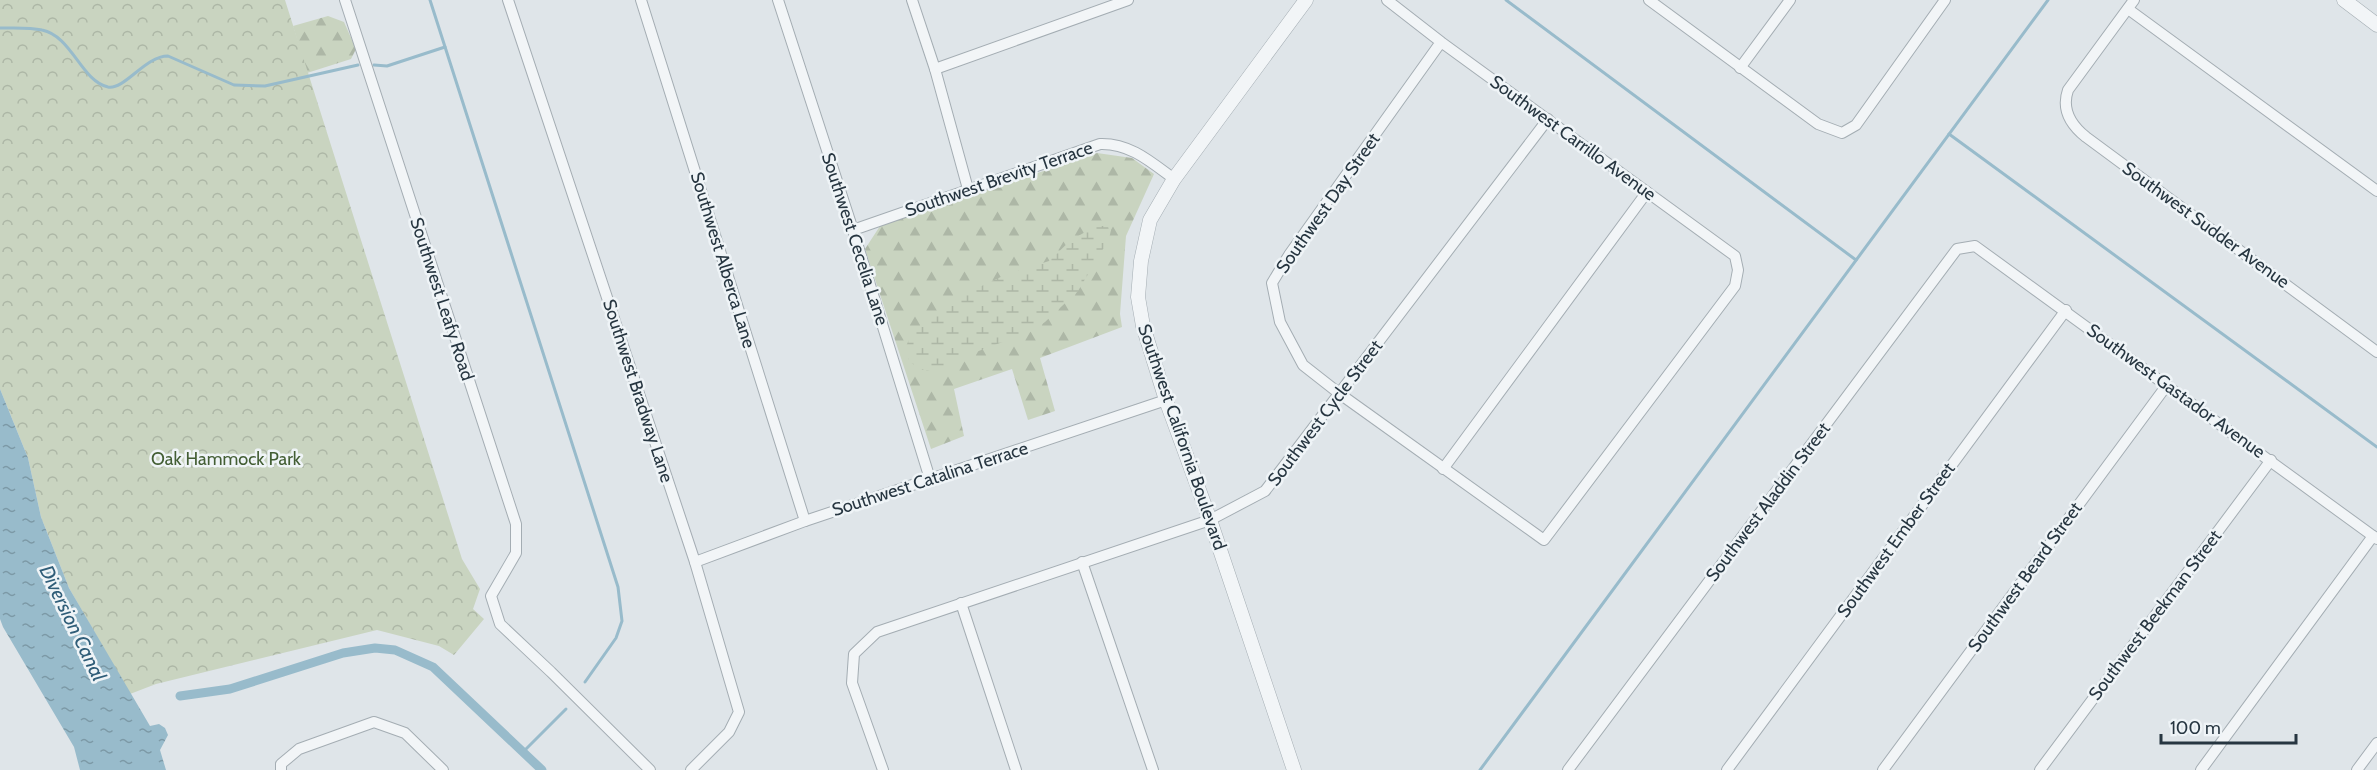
<svg xmlns="http://www.w3.org/2000/svg" width="2377" height="770" font-family="Cabin,sans-serif">
  <style>
    .forest { fill: url(#forest-firs) }
    .wetland { fill: url(#wetland-marsh) }
    .park { fill: url(#park-crowns) }
    .water { fill: url(#water-ripples) }
    .lines { fill: none; stroke-linecap: round; stroke-linejoin: round }
    .stream { stroke: #98bbcb; stroke-width: 3 }
    .canal { stroke: #98bbcb; stroke-width: 9 }
    .minor-casing { stroke: #a4adb3; stroke-width: 12 }
    .tertiary-casing { stroke: #a4adb3; stroke-width: 15 }
    .minor { stroke: #f2f5f7; stroke-width: 10 }
    .tertiary { stroke: #f2f5f7; stroke-width: 14 }
    .labels { text-anchor: middle; dominant-baseline: central; stroke-width: 5; stroke-linejoin: round; paint-order: stroke }
    .street-label { font-size: 18px; fill: #273641; stroke: #eff4f7 }
    .park-label { font-size: 18px; fill: #435e34; stroke: #eff4f7 }
    .water-label { font-size: 20px; font-style: italic; fill: #2f5d78; stroke: #eff4f7 }
  </style>
  <defs>
    <pattern id="forest-firs" width="22" height="20" patternUnits="userSpaceOnUse" patternTransform="scale(1.5)"><rect width="22" height="20" fill="#c9d4c0"/><path d="M5 1l3.5 6h-7zM16 11l3.5 6h-7z" fill="#adb7a6"/></pattern>
    <pattern id="wetland-marsh" width="20" height="14" patternUnits="userSpaceOnUse" patternTransform="scale(1.5)"><rect width="20" height="14" fill="#c9d4c0"/><path d="M1 5h8M5 5V1M11 12h8M15 12V8" fill="none" stroke="#adb7a6"/></pattern>
    <pattern id="park-crowns" width="20" height="18" patternUnits="userSpaceOnUse" patternTransform="scale(1.5)"><rect width="20" height="18" fill="#c9d4c0"/><path d="M2 6a3 3 0 1 1 6 0M12 15a3 3 0 1 1 6 0" fill="none" stroke="#adb7a6"/></pattern>
    <pattern id="water-ripples" width="26" height="14" patternUnits="userSpaceOnUse" patternTransform="scale(1.5)"><rect width="26" height="14" fill="#98bbcb"/><path d="M2 4q2-2 4 0t4 0M15 11q2-2 4 0t4 0" fill="none" stroke="#7c99a6"/></pattern>
  </defs>
  <rect width="100%" height="100%" fill="#dfe5e9"/>
  <g class="forest">
    <polygon points="328,16 344,22 356,49 351,59 307,73 293,26"/>
    <polygon points="1097,153 1132,158 1154,174 1126,236 1120,314 1122,327 1040,358 1055,411 1028,420 1012,369 954,389 964,436 931,449 865,249 880,226"/>
  </g>
  <polygon class="wetland" points="1096,226 1107,226 1111,230 1109,239 1078,291 1045,322 1032,331 968,355 948,368 935,372 920,369 910,362 906,354 906,346 910,338 926,321 954,299 1005,275 1049,261 1071,240"/>
  <polygon class="park" points="0,0 285,0 462,559 480,589 473,609 484,619 454,655 439,646 377,630 156,684 130,694 69,588 41,517 28,458 0,389"/>
  <polygon class="water" points="0,389 28,458 41,517 69,588 150,726 159,724 165,728 168,735 160,750 166,770 80,770 74,747 3,627 0,619"/>
  <g class="lines">
    <g class="stream">
      <polyline points="430,0 618,587 622,621 616,638 585,682"/>
      <polyline points="1506,0 1856,260"/>
      <path d="M0,28c13,0 29,-1 42,2 30,6 39,51 66,57 17,3 37,-31 60,-31l66,29 31,1 93,-21"/>
      <polyline points="374,65 387,66 445,47"/>
      <polyline points="1949,134 2377,447"/>
      <polyline points="523,752 566,709"/>
      <polyline points="1480,770 2048,0"/>
    </g>
    <polyline class="canal" points="180,696 230,689 343,653 375,648 395,650 433,667 542,770"/>
    <g class="minor-casing">
      <g id="minor">
        <polyline points="345,0 516,524 516,553 491,596 500,624 551,672 650,770"/>
        <polyline points="508,0 695,562 739,712 729,732 691,770"/>
        <polyline points="641,0 805,521"/>
        <polyline points="778,0 853,230 930,479"/>
        <polyline points="912,0 935,69 968,189"/>
        <polyline points="1387,0 1441,42 1735,256 1738,270 1735,286 1544,540 1340,394 1303,365 1280,322 1272,283 1289,255 1441,42"/>
        <polyline points="1649,0 1818,124 1842,133 1856,125 1945,0"/>
        <path d="M2134,0l-66,90c-7,20 3,35 18,47l291,215"/>
        <polyline points="2128,9 2377,191"/>
        <polyline points="1740,68 1790,0"/>
        <polyline points="935,69 1128,0"/>
        <path d="M853,230l247,-86c30,-1 51,18 74,35"/>
        <polyline points="1443,469 1647,192"/>
        <polyline points="695,562 805,521 1166,400"/>
        <polyline points="1082,562 1153,770"/>
        <polyline points="961,603 1016,770"/>
        <polyline points="281,770 281,764 299,749 374,722 405,733 443,770"/>
        <polyline points="883,770 852,683 854,654 877,632 1210,520 1265,491 1548,119"/>
        <polyline points="1568,770 1957,249 1975,246 2377,539"/>
        <polyline points="1727,770 2066,310"/>
        <polyline points="1883,770 2167,385"/>
        <polyline points="2040,770 2271,460"/>
        <polyline points="2201,770 2373,536"/>
        <polyline points="2357,770 2377,743"/>
      </g>
    </g>
    <g class="tertiary-casing">
      <g id="tertiary">
        <polyline points="2344,0 2377,25"/>
        <polyline points="1294,770 1210,520 1166,400 1143,326 1138,297 1141,261 1150,220 1174,179 1306,0"/>
      </g>
    </g>
    <use href="#minor" class="minor"/>
    <use href="#tertiary" class="tertiary"/>
  </g>
  <g class="labels">
    <g class="street-label">
      <text transform="translate(1573 138) rotate(36)">Southwest Carrillo Avenue</text>
      <text transform="translate(999 179) rotate(-19)">Southwest Brevity Terrace</text>
      <text transform="translate(1328 203) rotate(-55)">Southwest Day Street</text>
      <text transform="translate(2206 225) rotate(36)">Southwest Sudder Avenue</text>
      <text transform="translate(855 239) rotate(72)">Southwest Cecelia Lane</text>
      <text transform="translate(723 260) rotate(73)">Southwest Alberca Lane</text>
      <text transform="translate(442 299) rotate(72)">Southwest Leafy Road</text>
      <text transform="translate(638 391) rotate(72)">Southwest Bradway Lane</text>
      <text transform="translate(2176 391) rotate(36)">Southwest Gastador Avenue</text>
      <text transform="translate(1325 413) rotate(-53)">Southwest Cycle Street</text>
      <text transform="translate(1182 437) rotate(71)">Southwest California Boulevard</text>
      <text transform="translate(930 479) rotate(-18)">Southwest Catalina Terrace</text>
      <text transform="translate(1768 502) rotate(-53)">Southwest Aladdin Street</text>
      <text transform="translate(1896 540) rotate(-54)">Southwest Ember Street</text>
      <text transform="translate(2025 577) rotate(-54)">Southwest Beard Street</text>
      <text transform="translate(2155 615) rotate(-53)">Southwest Beekman Street</text>
    </g>
    <g class="park-label">
      <text x="226" y="459">Oak Hammock Park</text>
    </g>
    <g class="water-label">
      <text transform="translate(73 623) rotate(64)">Diversion Canal</text>
    </g>
  </g>
  <path d="M2161 734v9h135v-9" fill="none" stroke="#273641" stroke-width="3"/>
  <text x="2170" y="734" font-size="18" fill="#273641" stroke="#eff4f7" stroke-width="4.5" paint-order="stroke">100 m</text>
</svg>
